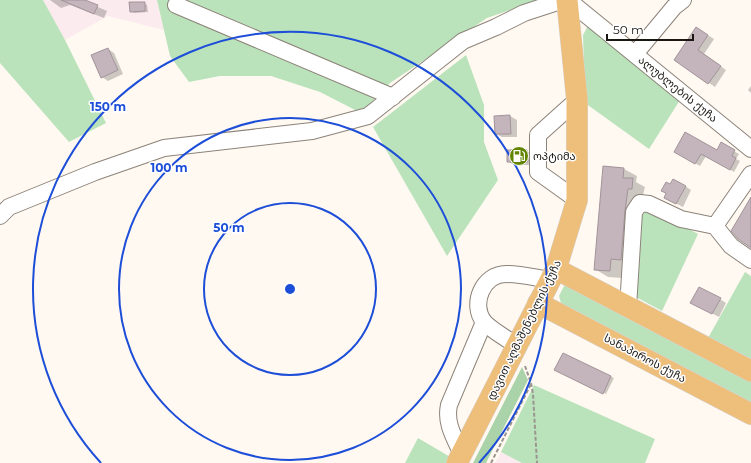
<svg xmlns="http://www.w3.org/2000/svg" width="751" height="463" font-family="Montserrat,'Noto Sans Georgian',sans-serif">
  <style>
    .industrial { fill: #fcebee }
    .green { fill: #bbe3bb }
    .forest { fill: #aad3aa }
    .shadow { fill: #0003 }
    .building { fill: #c3b5bb; stroke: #a2949a }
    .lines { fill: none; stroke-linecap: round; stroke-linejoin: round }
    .minor-casing { stroke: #8c8379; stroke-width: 18 }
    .major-casing { stroke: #d6d5d5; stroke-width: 22 }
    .path { stroke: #9a958f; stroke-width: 2; stroke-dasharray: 4 2; stroke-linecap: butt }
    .minor { stroke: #fff; stroke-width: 16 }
    .major { stroke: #eebe7b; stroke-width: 21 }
    .ring { fill: none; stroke: #1d4ed8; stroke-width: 2 }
    .labels { text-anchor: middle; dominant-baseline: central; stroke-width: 3; stroke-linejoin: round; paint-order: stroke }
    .street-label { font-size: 11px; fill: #1a1713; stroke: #fff }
    .poi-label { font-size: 11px; fill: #1a1713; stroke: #fff; text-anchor: start }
    .centre { fill: #1d4ed8; stroke: #fff; stroke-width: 2 }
    .ring-label { font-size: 12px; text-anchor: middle; font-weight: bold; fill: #1d4ed8; stroke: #fff; stroke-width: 3; stroke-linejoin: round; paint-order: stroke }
  </style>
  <rect width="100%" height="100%" fill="#fff9f2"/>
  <g class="industrial">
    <polygon points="43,0 157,0 164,30 108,16 65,40"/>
    <polygon points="501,452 522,463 495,463"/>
  </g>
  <g class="green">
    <polygon points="0,0 43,0 65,40 106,123 69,142 0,63"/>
    <polygon points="157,0 538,0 487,18 390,83 361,113 320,92 271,76 220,76 189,82 170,56"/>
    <polygon points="589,24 680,100 649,149 585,103 583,35"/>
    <polygon points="466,55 484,105 484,142 498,180 447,256 373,127"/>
    <polygon points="646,210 654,211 698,234 662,311 636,297 641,218"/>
    <polygon points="745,272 751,276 751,359 708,338"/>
    <polygon points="571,285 751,380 751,403 561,303 559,296 564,286"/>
    <polygon points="534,385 655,439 645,463 522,463 501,452"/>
    <polygon points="418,438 452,458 450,463 405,463"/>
  </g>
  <polygon class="forest" points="522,367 528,380 486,463 473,463"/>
  <g class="shadow">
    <polygon points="50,0 82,0 107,11 104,18 70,5 61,8"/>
    <polygon points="144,3 147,5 148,12 134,13 131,11"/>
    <polygon points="703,32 714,39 704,54 726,70 715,87 675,60"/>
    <polygon points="108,49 114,53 123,74 108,81 102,77"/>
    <polygon points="751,86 751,93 748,90"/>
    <polygon points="510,116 517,120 517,137 502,137 496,134 495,117"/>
    <polygon points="721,144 739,154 736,159 740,161 734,172 706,156 700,166 675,152 717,151"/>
    <polygon points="527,151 534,155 534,165 515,165 508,162"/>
    <polygon points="604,167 624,169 637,176 636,182 645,187 622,278 608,277 595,269"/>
    <polygon points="671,186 685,186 691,190 683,207 671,201"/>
    <polygon points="720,299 726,303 719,317 698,306"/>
    <polygon points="563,354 614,378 606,394 559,372"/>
  </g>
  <g class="building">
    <polygon points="61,0 85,0 98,5 94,14"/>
    <polygon points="129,2 145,2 145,11 130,12"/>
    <polygon points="696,27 708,35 698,50 721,66 708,84 674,60"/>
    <polygon points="108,48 118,70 101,78 91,55"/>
    <polygon points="510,115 511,134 495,134 494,116"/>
    <polygon points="685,132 717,150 721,142 735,150 732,156 736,158 730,170 701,154 695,164 674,152"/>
    <polygon points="507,150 527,150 528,162 507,162"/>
    <polygon points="603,166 624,168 623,178 633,178 632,189 628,189 625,211 621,260 611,259 610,271 594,270"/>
    <polygon points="673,179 686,186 676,204 664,198 666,193 661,191 666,182 670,184"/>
    <polygon points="751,197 751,248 738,239 731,231"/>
    <polygon points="699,287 721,298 712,314 690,303"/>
    <polygon points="563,353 611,376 603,394 554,370"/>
  </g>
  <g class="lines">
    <g class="minor-casing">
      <g id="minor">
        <polyline points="568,0 751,149"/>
        <polyline points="176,5 393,97"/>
        <polyline points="635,54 674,7 683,0"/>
        <polyline points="577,100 538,135 538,172 577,200"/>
        <polyline points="0,216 9,207 95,172 164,148 312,131 368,116 463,41 496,27 524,13 564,0"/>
        <polyline points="715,226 751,174"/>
        <polyline points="628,307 634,212 640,203 649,204 681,219 715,226 731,246 751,260"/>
        <path d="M517,346c-9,-7 -26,-16 -33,-24 -14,-18 -1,-48 22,-48 15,0 30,4 44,6"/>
        <path d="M462,454c-8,-17 -17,-31 -13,-49l35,-83"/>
      </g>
    </g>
    <g class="major-casing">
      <g id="major">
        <polyline points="556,269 751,371"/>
        <polyline points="538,303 751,414"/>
        <polyline points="457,463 556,269 577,200 577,100 567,0"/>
      </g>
    </g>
    <g class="path">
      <polyline points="525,366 531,383 533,394 537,463"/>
      <polyline points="491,463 531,384"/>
    </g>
    <use href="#minor" class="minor"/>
    <use href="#major" class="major"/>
  </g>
  <g class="ring">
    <circle cx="290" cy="289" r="86"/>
    <circle cx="290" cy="289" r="171"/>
    <path d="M101 463A257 257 0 1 1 479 463"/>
  </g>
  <defs>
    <g id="fuel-disc" transform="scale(1)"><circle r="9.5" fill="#628500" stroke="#fff"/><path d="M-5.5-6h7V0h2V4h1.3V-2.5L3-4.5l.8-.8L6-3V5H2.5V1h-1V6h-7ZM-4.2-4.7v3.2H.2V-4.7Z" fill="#fff"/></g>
  </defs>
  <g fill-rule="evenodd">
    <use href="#fuel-disc" x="519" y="156"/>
  </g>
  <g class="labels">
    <g class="street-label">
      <text transform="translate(678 89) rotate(39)">ალუბლების ქუჩა</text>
      <text transform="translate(524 330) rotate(-64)">დავით აღმაშენებლის ქუჩა</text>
      <text transform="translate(645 358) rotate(28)">სანაპიროს ქუჩა</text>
    </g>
    <g class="poi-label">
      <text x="533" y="156">ოპტიმა</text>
    </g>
  </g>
  <circle cx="290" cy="289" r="6" class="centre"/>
  <g class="ring-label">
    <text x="108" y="111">150 m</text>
    <text x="169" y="172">100 m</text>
    <text x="229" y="232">50 m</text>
  </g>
  <path d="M607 34v6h86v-6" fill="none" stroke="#1a1713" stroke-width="2"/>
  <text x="613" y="34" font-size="12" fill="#1a1713" stroke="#ffffff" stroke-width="3" paint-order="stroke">50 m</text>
</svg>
